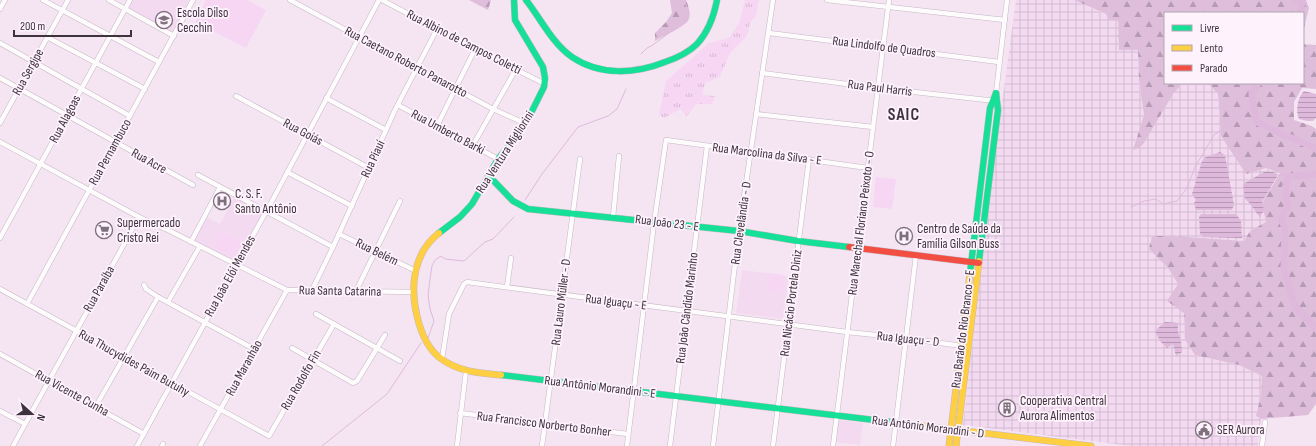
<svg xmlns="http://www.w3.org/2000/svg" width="1316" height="446" font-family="'Sofia Sans Condensed',sans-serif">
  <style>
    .built { fill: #f3daf1 }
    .industrial { fill: url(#industrial-grid) }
    .grass { fill: url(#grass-tufts) }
    .forest { fill: url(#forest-firs) }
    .pitch { fill: #f7d6f4 }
    .water { fill: url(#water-rules) }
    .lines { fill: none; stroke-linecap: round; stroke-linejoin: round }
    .stream { stroke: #dfb9dc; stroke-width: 1 }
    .river { stroke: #dfb9dc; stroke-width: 7 }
    .street-casing { stroke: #c5b8c3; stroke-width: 5.5 }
    .fast-casing { stroke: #c5b8c3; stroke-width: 7 }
    .slow-casing { stroke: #c5b8c3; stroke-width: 7 }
    .jam-casing { stroke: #c5b8c3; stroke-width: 7 }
    .street { stroke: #fefbfd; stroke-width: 4.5 }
    .fast { stroke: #16e098; stroke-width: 6 }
    .slow { stroke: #ffcf43; stroke-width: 6 }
    .jam { stroke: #f24e42; stroke-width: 6 }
    .labels { text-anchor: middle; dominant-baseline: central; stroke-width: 3.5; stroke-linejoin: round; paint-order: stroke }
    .poi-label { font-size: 13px; fill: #3e333d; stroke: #fef2fd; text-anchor: start }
    .street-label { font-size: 13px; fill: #3e333d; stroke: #fef2fd }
    .district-label { font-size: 17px; font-weight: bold; letter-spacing: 1px; fill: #3e333d; stroke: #fef2fd }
  </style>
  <defs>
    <pattern id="industrial-grid" width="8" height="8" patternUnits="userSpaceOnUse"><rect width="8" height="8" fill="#f3daf1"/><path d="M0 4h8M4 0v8" fill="none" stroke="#d1bcd0"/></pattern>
    <pattern id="grass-tufts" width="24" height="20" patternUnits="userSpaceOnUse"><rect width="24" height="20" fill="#f7d6f4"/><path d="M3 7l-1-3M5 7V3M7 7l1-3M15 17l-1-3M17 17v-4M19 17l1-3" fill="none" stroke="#d5b8d2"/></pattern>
    <pattern id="forest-firs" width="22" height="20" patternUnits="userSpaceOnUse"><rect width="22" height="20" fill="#dfbedc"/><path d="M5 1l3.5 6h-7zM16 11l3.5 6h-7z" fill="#b69bb4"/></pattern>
    <pattern id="water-rules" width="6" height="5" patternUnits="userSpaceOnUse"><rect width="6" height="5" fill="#dfb9dc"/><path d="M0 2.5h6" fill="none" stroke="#b697b4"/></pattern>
  </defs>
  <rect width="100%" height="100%" fill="#f5e5f3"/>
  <g class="built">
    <polygon points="132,0 189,0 172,32 128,8"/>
    <polygon points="235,196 264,212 237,263 194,240 206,217 220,224"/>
    <polygon points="742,270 789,276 783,319 736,313"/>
    <polygon points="838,420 863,423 860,445 835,442"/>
  </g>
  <polygon class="industrial" points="1016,0 1074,0 1118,20 1138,50 1139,81 1144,115 1173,94 1183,83 1208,83 1218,94 1221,136 1267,168 1280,172 1262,202 1267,222 1250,231 1244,241 1173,236 1149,249 1168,268 1178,284 1184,313 1185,340 1195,355 1239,365 1262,376 1261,395 1256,416 1261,419 1258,446 1130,446 963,425 993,169"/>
  <polygon class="grass" points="745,0 759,0 756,16 750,23 747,36 730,53 720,77 705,83 702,95 715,96 712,104 696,104 687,116 680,109 664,118 659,115 666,81 709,43 729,38 739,23"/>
  <g class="forest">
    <polygon points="469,0 491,0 488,10"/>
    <path d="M670,0h16c2,5 5,13 3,19 -4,8 -26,17 -34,22v-8l11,-11 6,-9z"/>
    <polygon points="1074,0 1306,0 1309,8 1303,32 1303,13 1165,13 1165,83 1183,83 1173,94 1144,143 1139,148 1133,150 1144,115 1139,81 1138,50 1119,50 1118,20 1109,20 1106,14"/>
    <polygon points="1303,44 1316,45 1316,89 1302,88 1294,102 1294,120 1312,126 1316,129 1316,404 1308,415 1261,419 1256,416 1261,395 1262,376 1239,365 1195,355 1185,340 1184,313 1167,301 1178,284 1168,268 1149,249 1152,236 1173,236 1244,241 1250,231 1266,222 1262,203 1280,173 1266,168 1246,174 1221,136 1218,94 1208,83 1303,83"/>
  </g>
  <g class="pitch">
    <polygon points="206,0 247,0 266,10 246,48 195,22"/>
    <polygon points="876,177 896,179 892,209 873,207"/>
    <polygon points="221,232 241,242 233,257 213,247"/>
    <polygon points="769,273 784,275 781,294 767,292"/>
  </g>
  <g class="water">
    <path d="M1304,91l12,3v24l-3,3h-6l-8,-2c-4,-9 -1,-22 5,-28z"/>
    <polygon points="1220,152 1225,155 1234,205 1232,210 1196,210 1194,203 1196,200 1192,194 1202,161 1206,157"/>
    <path d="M1264,172h9l5,3 -16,27 2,8 -4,7c-6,-6 -8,-13 -15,-18l-2,-15z"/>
    <polygon points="1201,214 1236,214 1241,221 1242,238 1204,237 1200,234 1199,217"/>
    <polygon points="1165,322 1178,323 1178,332 1181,341 1182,352 1176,356 1173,344 1167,348 1160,341 1155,331"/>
  </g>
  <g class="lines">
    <g class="stream">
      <polyline points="641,54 647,48 651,46 686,21 689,12 684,0"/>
      <polyline points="1278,175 1288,177"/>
      <polyline points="525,200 542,174 578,127 608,116 617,109 626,89"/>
      <polyline points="1131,207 1144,201 1156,199 1163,204 1177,201 1187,188 1195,167 1214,135 1235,120 1254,108"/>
      <polyline points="428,338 434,321 430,309 428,295 430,279 432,266 435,260 441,256 445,259 464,261 485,242 493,239 514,217"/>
      <polyline points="322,446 387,394 421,343"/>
    </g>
    <g class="river">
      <polyline points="1297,0 1302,2 1300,13"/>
      <path d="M1258,83l-6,11 4,27c19,12 40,18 60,27"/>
      <polyline points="1316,174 1288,177 1285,189 1288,205 1281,218 1285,228 1284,269 1295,307 1316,328"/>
    </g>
    <g class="street-casing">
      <g id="street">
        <polyline points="43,0 159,62"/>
        <polyline points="109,0 174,36"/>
        <polyline points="290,0 493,109 524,123"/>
        <polyline points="382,0 475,49 545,84"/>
        <polyline points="827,0 1005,20"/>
        <polyline points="0,9 5,0"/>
        <polyline points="769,33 999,62"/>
        <polyline points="47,37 145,89"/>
        <polyline points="0,43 130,116"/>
        <polyline points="762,73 878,88 996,101"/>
        <polyline points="0,78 193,185"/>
        <polyline points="996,93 1007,0"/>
        <polyline points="236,96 369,168"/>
        <polyline points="326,98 386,130"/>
        <polyline points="398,105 498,159"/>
        <polyline points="756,114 873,127"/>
        <polyline points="0,123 68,0"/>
        <polyline points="437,126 475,49"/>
        <polyline points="0,142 139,217 170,231 287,290 413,292"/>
        <polyline points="473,145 516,69"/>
        <polyline points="287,172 352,206"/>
        <polyline points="198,175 333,247"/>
        <polyline points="613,217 619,156"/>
        <polyline points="339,234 416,271"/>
        <polyline points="0,238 130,0"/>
        <polyline points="191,242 220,187"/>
        <polyline points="144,285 146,289 158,297 254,349"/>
        <polyline points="507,287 511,258"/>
        <polyline points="0,289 269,436 334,324"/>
        <polyline points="312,290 333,247 395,110 437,29"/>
        <polyline points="356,291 400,201"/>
        <polyline points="168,302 200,246"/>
        <polyline points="27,304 193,0"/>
        <polyline points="316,314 400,361"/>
        <polyline points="292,348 353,383 357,381 385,335"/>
        <polyline points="0,354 144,434"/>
        <polyline points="442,359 449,314 464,284 467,282 847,332 905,338 969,347"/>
        <polyline points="96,406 158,297"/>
        <polyline points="0,411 25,424"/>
        <polyline points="460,413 628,434"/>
        <polyline points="13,446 139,217"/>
        <polyline points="137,446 272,201 379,0"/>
        <polyline points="162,446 163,444"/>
        <polyline points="200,446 287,290"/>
        <polyline points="457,446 466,371"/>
        <polyline points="542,446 580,159"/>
        <polyline points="627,446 654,223 666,140 868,168"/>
        <polyline points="670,446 707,146"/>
        <polyline points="713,446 739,231 773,0"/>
        <polyline points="773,446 809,159"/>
        <polyline points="833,446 889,0"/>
        <polyline points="893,446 916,255"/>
        <polyline points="1262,446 1265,422"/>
      </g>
    </g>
    <g class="fast-casing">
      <g id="fast">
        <path d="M526,0c15,19 26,43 46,57 28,19 63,17 93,5 12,-4 23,-9 32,-18 11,-12 17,-28 20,-44"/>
        <polyline points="488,175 513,201 528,209 739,231 798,241 849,247"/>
        <polyline points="439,233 460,217 472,204 498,159 513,141 528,119 544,87 545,78 543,67 515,20 514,0"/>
        <polyline points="979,261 998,110 996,93"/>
        <polyline points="970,273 990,108 996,93"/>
        <polyline points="501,375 916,425"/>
      </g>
    </g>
    <g class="slow-casing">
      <g id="slow">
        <path d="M439,233c-26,20 -29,54 -22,83 4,17 10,32 23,42 19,14 39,15 61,17"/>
        <polyline points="916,425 1091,446"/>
        <polyline points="949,446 970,273"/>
        <polyline points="956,446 979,261"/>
      </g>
    </g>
    <g class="jam-casing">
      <polyline id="jam" points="849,247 979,263"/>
    </g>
    <use href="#street" class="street"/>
    <use href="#fast" class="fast"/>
    <use href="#slow" class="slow"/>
    <use href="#jam" class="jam"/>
  </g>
  <defs>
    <g id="school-ring" transform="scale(0.9)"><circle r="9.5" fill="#fef2fd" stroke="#7e717d" stroke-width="1.5"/><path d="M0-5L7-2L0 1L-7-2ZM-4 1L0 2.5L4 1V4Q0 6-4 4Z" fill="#7e717d"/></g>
    <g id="hospital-ring" transform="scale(0.9)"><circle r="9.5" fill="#fef2fd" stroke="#7e717d" stroke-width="1.5"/><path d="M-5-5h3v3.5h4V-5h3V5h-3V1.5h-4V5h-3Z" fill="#7e717d"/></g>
    <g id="supermarket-ring" transform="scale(0.9)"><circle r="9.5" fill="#fef2fd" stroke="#7e717d" stroke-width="1.5"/><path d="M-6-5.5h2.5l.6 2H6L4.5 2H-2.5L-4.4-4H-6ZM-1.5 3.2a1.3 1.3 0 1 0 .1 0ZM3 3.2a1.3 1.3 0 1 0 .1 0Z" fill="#7e717d"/></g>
    <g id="building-ring" transform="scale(0.9)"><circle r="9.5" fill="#fef2fd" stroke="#7e717d" stroke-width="1.5"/><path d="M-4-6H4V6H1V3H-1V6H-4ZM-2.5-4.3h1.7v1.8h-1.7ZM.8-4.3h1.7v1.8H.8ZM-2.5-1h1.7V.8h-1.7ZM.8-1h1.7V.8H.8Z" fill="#7e717d"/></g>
    <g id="civic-ring" transform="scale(0.9)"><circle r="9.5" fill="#fef2fd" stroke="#7e717d" stroke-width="1.5"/><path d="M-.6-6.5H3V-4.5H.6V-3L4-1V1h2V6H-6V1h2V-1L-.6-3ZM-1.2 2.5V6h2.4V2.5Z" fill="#7e717d"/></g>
  </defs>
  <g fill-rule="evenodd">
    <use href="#school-ring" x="164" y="20"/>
    <use href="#hospital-ring" x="222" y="201"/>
    <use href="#supermarket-ring" x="104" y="230"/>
    <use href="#hospital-ring" x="904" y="236"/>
    <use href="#building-ring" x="1007" y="408"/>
    <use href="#civic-ring" x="1204" y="430"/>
  </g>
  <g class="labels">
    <g class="poi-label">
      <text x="177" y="13">Escola Dilso<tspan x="177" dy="15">Cecchin</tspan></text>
      <text x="235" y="194">C. S. F.<tspan x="235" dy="15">Santo Antônio</tspan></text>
      <text x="117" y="223">Supermercado<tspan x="117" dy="15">Cristo Rei</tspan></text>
      <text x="917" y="229">Centro de Saúde da<tspan x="917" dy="15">Família Gilson Buss</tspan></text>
      <text x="1020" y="401">Cooperativa Central<tspan x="1020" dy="15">Aurora Alimentos</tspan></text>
      <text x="1217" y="430">SER Aurora</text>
    </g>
    <g class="street-label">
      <text transform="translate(464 42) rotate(27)">Rua Albino de Campos Coletti</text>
      <text transform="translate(884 47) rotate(7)">Rua Lindolfo de Quadros</text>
      <text transform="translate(406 62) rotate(28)">Rua Caetano Roberto Panarotto</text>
      <text transform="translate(28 72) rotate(-61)">Rua Sergipe</text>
      <text transform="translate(880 88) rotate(7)">Rua Paul Harris</text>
      <text transform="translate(65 119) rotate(-62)">Rua Alagoas</text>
      <text transform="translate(303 132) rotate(28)">Rua Goiás</text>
      <text transform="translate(448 132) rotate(28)">Rua Umberto Barki</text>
      <text transform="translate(110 152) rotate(-61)">Rua Pernambuco</text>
      <text transform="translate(505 152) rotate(-57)">Rua Ventura Migliorini</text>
      <text transform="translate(767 154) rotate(7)">Rua Marcolina da Silva - E</text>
      <text transform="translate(373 159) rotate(-65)">Rua Piauí</text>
      <text transform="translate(149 161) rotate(29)">Rua Acre</text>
      <text transform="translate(667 223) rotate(7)">Rua João 23 - E</text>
      <text transform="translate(741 223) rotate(-82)">Rua Clevelândia - D</text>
      <text transform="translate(861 223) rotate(-83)">Rua Marechal Floriano Peixoto - O</text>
      <text transform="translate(377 252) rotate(26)">Rua Belém</text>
      <text transform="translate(230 276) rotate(-61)">Rua João Elói Mendes</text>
      <text transform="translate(99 289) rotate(-61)">Rua Paraíba</text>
      <text transform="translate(340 291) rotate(1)">Rua Santa Catarina</text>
      <text transform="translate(561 302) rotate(-83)">Rua Lauro Müller - D</text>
      <text transform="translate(616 302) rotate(7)">Rua Iguaçu - E</text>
      <text transform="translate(791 303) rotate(-83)">Rua Nicácio Portela Diniz</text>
      <text transform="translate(687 308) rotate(-83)">Rua João Cândido Marinho</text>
      <text transform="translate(963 329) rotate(-83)">Rua Barão do Rio Branco - E</text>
      <text transform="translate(908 339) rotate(6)">Rua Iguaçu - D</text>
      <text transform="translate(134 363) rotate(29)">Rua Thucydides Paim Butuhy</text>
      <text transform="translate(244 368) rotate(-61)">Rua Maranhão</text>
      <text transform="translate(301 380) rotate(-60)">Rua Rodolfo Fin</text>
      <text transform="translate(600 387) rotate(7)">Rua Antônio Morandini - E</text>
      <text transform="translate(72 393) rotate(29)">Rua Vicente Cunha</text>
      <text transform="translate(544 424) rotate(7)">Rua Francisco Norberto Bonher</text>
      <text transform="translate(928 427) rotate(7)">Rua Antônio Morandini - D</text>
    </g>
    <g class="district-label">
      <text x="904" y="115">SAIC</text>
    </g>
  </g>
  <rect x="1164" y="12" width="140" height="72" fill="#fef2fd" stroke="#b1a6b0"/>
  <rect x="1172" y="25" width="20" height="6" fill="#16e098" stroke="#b1a6b0"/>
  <text x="1200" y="32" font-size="12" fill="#3e333d">Livre</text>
  <rect x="1172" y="45" width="20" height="6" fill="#ffcf43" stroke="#b1a6b0"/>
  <text x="1200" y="52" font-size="12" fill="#3e333d">Lento</text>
  <rect x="1172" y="65" width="20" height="6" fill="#f24e42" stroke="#b1a6b0"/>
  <text x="1200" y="72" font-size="12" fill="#3e333d">Parado</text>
  <g transform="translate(32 414) rotate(111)" stroke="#fef2fd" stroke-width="3" paint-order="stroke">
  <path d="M0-3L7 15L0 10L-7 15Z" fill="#3e333d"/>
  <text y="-6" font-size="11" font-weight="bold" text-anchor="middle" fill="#3e333d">N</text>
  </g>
  <path d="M14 30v6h117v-6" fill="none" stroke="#3e333d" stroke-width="2"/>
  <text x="20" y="30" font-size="12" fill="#3e333d" stroke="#fef2fd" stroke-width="3" paint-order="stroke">200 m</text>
</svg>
